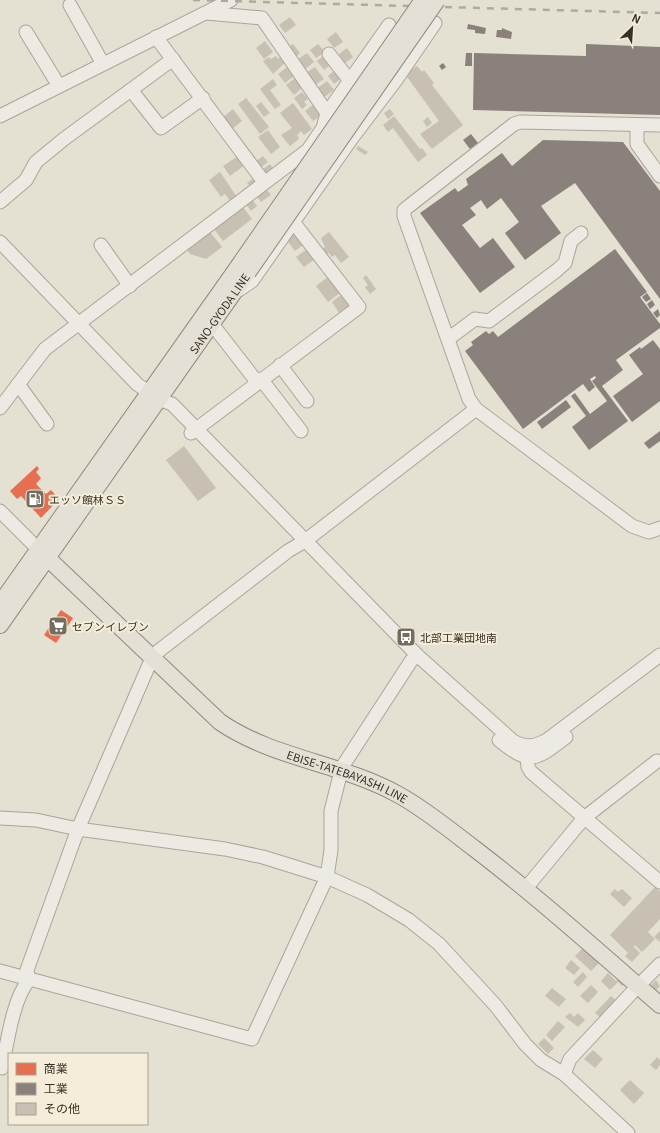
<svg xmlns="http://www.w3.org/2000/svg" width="660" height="1133" font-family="Georgia,'Noto Sans JP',serif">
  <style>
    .shops { fill: #e76f51 }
    .industry { fill: #8a817c }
    .building { fill: #c8c0b3 }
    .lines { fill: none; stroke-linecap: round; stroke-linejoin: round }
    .minor-casing { stroke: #aaa59a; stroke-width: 15 }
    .major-casing { stroke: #8f8b81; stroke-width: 18 }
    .minor { stroke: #eceae3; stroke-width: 13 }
    .major { stroke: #e4e0d5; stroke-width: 16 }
    .rail { stroke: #adaaa2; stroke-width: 2.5; stroke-dasharray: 7 7; stroke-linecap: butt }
    .major-bridge-casing { stroke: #8f8b81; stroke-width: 18; stroke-linecap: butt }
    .major-bridge { stroke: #e4e0d5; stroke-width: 16 }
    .labels { text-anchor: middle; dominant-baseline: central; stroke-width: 4; stroke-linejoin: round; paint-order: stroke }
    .street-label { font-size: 11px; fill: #392f23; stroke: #f3edda }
    .poi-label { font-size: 11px; fill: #392f23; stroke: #f3edda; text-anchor: start }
  </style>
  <rect width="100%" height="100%" fill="#e4e0d2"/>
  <g class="shops">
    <polygon points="37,466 39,469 36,472 41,478 36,484 46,494 51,490 59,499 41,518 21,496 17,499 10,491"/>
    <polygon points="61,610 73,618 56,643 44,635"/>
  </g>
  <g class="industry">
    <polygon points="468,24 486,28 485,34 475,33 475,30 467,29"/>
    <polygon points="502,28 512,32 511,39 496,37 497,30 502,30"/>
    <polygon points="586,44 660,47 660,115 473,110 474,53 586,56"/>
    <polygon points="466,53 472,53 472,66 465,66"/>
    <polygon points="443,63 446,67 442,70 439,66"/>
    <polygon points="471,134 478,143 470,149 463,140"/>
    <polygon points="543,140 623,142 660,191 660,299 575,183 541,206 561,233 525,260 505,233 519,222 501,198 487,209 481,200 470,208 476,215 462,225 480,248 493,238 515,267 480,293 420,213 455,188 458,192 468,185 466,179 502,153 512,166"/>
    <polygon points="615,249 647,292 640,297 660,324 660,328 616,360 623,370 602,386 628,421 589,450 572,427 586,416 571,396 575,393 590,414 607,401 592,381 596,378 595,376 590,379 595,387 589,392 583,384 523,429 465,351 473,345 471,342 486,331 489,334 493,331 498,337"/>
    <polygon points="647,293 651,299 646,302 642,297"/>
    <polygon points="652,300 655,305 650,309 647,304"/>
    <polygon points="658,309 660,315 657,318 653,313"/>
    <polygon points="653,340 660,349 660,401 632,422 613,396 643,374 629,355 640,347 641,349"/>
    <polygon points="566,400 571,407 542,429 537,422"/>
    <polygon points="660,431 660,441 649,449 644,443"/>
  </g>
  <g class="building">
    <polygon points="290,17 296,25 285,33 279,25"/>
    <polygon points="336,32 343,42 334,48 327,39"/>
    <polygon points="265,41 273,52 264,59 256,48"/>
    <polygon points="293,44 300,53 292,60 284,50"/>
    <polygon points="318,44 325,52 316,58 310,50"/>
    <polygon points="347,48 353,57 345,63 339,54"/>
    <polygon points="307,53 314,62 304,70 297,60"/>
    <polygon points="284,54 288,60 273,74 263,61 269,57 271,59 276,56 278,59"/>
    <polygon points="326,54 333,63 324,70 317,61"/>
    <polygon points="417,66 422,72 424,70 434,83 432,85 463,125 432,149 420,134 439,121 405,74"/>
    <polygon points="287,67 294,76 285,83 278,74"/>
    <polygon points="315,67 324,79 315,85 306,73"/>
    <polygon points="336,69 342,78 334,84 328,76"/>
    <polygon points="295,78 302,88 294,95 286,85"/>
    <polygon points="273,79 277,85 270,90 281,105 275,109 260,89"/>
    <polygon points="327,81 334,90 323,98 316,89"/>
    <polygon points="302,92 308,99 304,102 307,105 302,109 294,98"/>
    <polygon points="246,98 269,127 260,134 238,104"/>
    <polygon points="261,102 270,113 264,117 256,106"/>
    <polygon points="293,103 312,129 304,135 301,131 297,135 299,139 290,146 281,135 292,128 280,113"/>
    <polygon points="314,104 322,115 313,121 305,111"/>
    <polygon points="233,109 242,121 232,129 223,117"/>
    <polygon points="390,109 394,114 388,119 384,113"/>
    <polygon points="394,116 420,149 422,148 427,155 418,162 393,128 388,132 383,125"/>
    <polygon points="428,117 432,123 427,127 423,121"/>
    <polygon points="268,130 280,147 271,154 258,137"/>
    <polygon points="358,146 368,152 365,155 356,149"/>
    <polygon points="238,156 245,165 230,176 223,166"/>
    <polygon points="263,156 268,162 260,168 255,162"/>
    <polygon points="270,164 273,168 263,176 259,172"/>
    <polygon points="220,172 237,197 231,202 225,194 221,197 209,180"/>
    <polygon points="254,178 258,184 252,188 247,183"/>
    <polygon points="263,185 271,195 261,202 253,192"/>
    <polygon points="251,198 257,206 251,211 245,203"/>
    <polygon points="240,203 252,219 223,241 211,225"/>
    <polygon points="207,228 222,247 206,259 190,254 184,245"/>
    <polygon points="295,232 304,244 295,251 286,239"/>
    <polygon points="329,232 349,257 341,263 335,255 332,257 329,253 324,256 320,251 325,247 321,238"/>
    <polygon points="307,249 315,259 304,267 296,257"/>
    <polygon points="366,275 376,289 370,294 365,287 368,285 363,278"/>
    <polygon points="328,277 340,293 328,302 316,286"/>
    <polygon points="341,295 349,306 339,313 332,302"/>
    <polygon points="184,446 216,488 198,501 166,460"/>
    <polygon points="655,887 660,891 660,919 648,932 655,939 642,952 635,945 634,947 640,953 632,962 625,956 628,953 610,935"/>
    <polygon points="615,889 618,892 622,889 632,898 624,907 610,894"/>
    <polygon points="660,931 660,942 654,937"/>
    <polygon points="585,946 601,961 591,971 575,956"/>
    <polygon points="571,960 580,968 574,975 565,968"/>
    <polygon points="583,972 587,977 578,987 573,982"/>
    <polygon points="608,973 616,981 621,976 627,982 622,986 618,982 610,990 601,981"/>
    <polygon points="656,980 660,986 655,991 650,986"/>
    <polygon points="591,985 598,992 588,1003 580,996"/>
    <polygon points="552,988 566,999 559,1007 545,996"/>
    <polygon points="611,996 619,1003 601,1018 595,1013"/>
    <polygon points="570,1013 574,1017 578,1013 585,1020 578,1027 565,1017"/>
    <polygon points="558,1021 565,1027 552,1041 546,1035"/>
    <polygon points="544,1038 554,1048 548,1054 538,1044"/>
    <polygon points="593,1050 603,1059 595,1068 584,1059"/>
    <polygon points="657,1057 660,1060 660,1065 656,1070 650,1065"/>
    <polygon points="630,1080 644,1093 634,1104 620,1090"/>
  </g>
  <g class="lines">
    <g class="minor-casing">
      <g id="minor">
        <polyline points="70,5 103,64"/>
        <polyline points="26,32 59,86"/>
        <polyline points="156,37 264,182"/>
        <polyline points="329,54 350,81"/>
        <polyline points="131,90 161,128 203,98"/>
        <polyline points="327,113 389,25"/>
        <polyline points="0,116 231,0"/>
        <polyline points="637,125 637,144 660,176"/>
        <polyline points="660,125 520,122 514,124 409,206 404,210 404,216 469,399 476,409 632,526 649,532 660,528"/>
        <polyline points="0,202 26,180 36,162 64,139 173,59"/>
        <path d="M0,242l137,142 21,15 14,5 245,251 96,86c13,7 21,6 34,-1l113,-85"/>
        <polyline points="101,245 130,286"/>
        <polyline points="237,291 252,281 352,138 396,80 435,23"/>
        <polyline points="212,324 257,382"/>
        <polyline points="448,339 475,319 489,321 556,271 565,263 571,241 581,233"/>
        <polyline points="280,365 307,401"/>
        <polyline points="261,379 301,431"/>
        <polyline points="18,384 47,424"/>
        <polyline points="0,408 45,349 308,150 323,128 327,113 262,18 206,13"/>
        <polyline points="191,433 359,307 294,223"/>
        <polyline points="0,511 38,549"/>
        <path d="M499,740c31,26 37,20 67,-3"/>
        <polyline points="527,757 528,767 531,772 660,882"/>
        <polyline points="0,818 36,820 78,829 225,849 263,857 327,877 367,895 409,920 439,944 496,1006 525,1044 541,1060 564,1074 628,1133"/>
        <polyline points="526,888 584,818 657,761"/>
        <polyline points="0,971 252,1039 327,877 331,850 331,811 341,771 344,764 411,661 417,655"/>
        <path d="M2,1068c5,-24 11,-70 27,-88l-2,-10 51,-141 74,-171 4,-5 132,-102 17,-10 171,-132"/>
        <polyline points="564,1074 570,1059 638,986 660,964"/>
      </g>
    </g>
    <g class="major-casing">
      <g id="major">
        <path id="s1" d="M38,549l182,173c54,37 122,41 179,73 27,15 51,35 76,54 64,49 124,103 185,156"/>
        <polyline points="0,604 238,267"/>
        <path id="s2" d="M0,625l248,-353"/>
      </g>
    </g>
    <use href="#minor" class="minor"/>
    <use href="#major" class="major"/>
    <polyline class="rail" points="193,0 660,13"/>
    <g class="major-bridge-casing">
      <g id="major-bridge">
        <polyline points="238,267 423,0"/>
        <polyline points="248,272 437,0"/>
      </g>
    </g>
    <use href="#major-bridge" class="major-bridge"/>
  </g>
  <defs>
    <g id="fuel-square" transform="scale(1)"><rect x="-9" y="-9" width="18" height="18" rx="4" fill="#756d60" stroke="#f3edda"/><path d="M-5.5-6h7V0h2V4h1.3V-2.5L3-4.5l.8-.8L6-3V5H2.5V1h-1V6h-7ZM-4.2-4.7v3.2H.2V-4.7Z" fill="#fff"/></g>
    <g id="supermarket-square" transform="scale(1)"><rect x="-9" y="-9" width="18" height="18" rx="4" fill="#756d60" stroke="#f3edda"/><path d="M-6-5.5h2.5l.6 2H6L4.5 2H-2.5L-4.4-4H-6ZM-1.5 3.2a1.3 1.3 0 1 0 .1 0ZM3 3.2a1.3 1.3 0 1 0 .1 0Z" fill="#fff"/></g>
    <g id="bus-square" transform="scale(1)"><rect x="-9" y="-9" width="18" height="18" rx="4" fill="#756d60" stroke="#f3edda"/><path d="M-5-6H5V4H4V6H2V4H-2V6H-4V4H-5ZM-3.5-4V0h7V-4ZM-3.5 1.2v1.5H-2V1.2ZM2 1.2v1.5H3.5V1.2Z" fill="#fff"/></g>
  </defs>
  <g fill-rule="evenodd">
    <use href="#fuel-square" x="35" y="499"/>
    <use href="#supermarket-square" x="58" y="626"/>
    <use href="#bus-square" x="406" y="637"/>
  </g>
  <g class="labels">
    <g class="street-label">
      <text stroke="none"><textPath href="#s2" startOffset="381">SANO-GYODA LINE</textPath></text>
      <text stroke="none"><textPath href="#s1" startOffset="390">EBISE-TATEBAYASHI LINE</textPath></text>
    </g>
    <g class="poi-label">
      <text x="49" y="499">エッソ館林ＳＳ</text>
      <text x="72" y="626">セブンイレブン</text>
      <text x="420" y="637">北部工業団地南</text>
    </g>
  </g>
  <rect x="8" y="1053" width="140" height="72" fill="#f3edda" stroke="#a9a191"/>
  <rect x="16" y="1063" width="20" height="12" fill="#e76f51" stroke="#a9a191"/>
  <text x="44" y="1073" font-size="12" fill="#392f23">商業</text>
  <rect x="16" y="1083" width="20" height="12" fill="#8a817c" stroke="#a9a191"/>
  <text x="44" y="1093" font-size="12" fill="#392f23">工業</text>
  <rect x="16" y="1103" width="20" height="12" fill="#c8c0b3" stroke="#a9a191"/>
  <text x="44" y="1113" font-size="12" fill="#392f23">その他</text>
  <g transform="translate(632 28) rotate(25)" stroke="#f3edda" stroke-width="3" paint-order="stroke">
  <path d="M0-3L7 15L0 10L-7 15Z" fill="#392f23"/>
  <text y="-6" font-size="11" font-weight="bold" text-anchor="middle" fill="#392f23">N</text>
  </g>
</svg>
